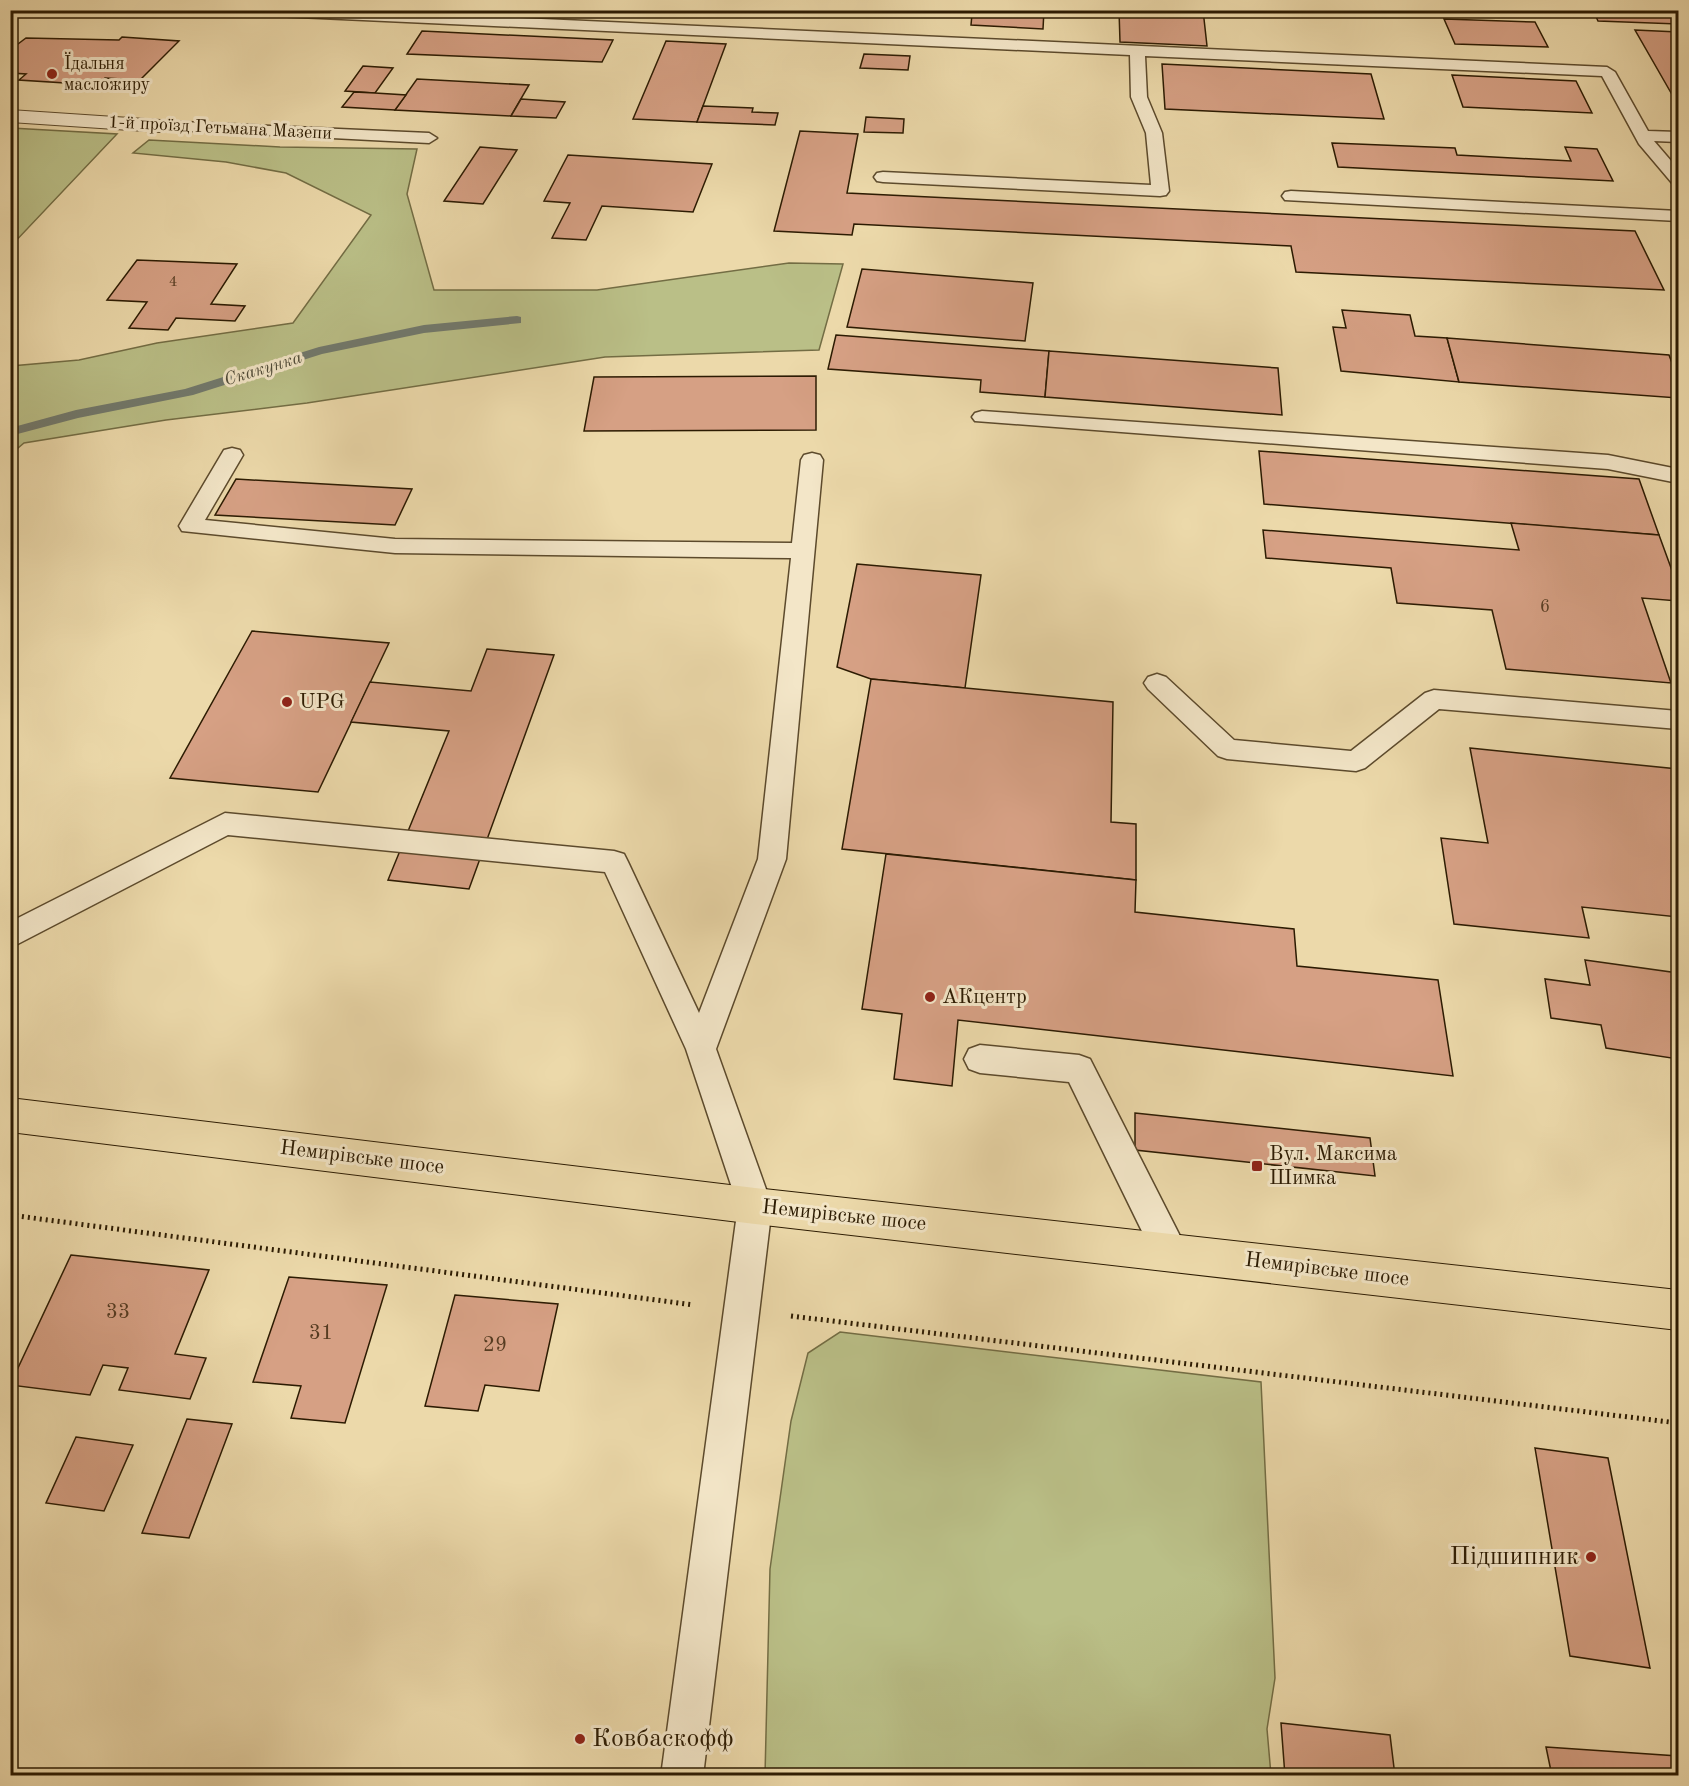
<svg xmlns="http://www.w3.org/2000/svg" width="1689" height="1786" font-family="'Old Standard TT',serif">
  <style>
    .green { fill: #babf87; stroke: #736d44; stroke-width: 1.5 }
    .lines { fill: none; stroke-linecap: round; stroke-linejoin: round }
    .stream { fill: #71796d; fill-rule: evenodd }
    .building { fill: #d6a084; stroke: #2c1b02; stroke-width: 1.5 }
    .service-casing { stroke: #5c4a2c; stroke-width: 3 }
    .minor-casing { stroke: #5c4a2c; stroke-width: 2 }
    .primary-casing { stroke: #2c1b02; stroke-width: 2 }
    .path { stroke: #2c1b02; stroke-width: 5; stroke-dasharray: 2 4; stroke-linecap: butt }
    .service { fill: #f3e6c8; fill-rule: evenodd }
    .minor { fill: #f3e6c8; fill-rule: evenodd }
    .primary { fill: #ecd9aa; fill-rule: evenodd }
    .poi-dot { fill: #8f2418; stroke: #f3e6c8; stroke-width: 2 }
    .labels { text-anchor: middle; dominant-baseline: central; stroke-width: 6; stroke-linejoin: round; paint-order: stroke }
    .far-number-label { font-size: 15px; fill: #563c22 }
    .far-poi-label { font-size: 18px; fill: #2c1b02; stroke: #f3e6c8; text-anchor: start }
    .far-street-label { font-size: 18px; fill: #2c1b02; stroke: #f3e6c8 }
    .far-water-label { font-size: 18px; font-style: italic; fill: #4e4a38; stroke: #f3e6c8 }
    .number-label { font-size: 18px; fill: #563c22 }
    .poi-label { font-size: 21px; fill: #2c1b02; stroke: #f3e6c8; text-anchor: start }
    .street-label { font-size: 21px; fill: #2c1b02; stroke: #f3e6c8 }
    .near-number-label { font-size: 21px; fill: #563c22 }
    .near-poi-label { font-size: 26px; fill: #2c1b02; stroke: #f3e6c8; text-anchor: end }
  </style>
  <rect width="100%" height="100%" fill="#ecd9aa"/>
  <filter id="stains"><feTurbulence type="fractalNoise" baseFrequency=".00333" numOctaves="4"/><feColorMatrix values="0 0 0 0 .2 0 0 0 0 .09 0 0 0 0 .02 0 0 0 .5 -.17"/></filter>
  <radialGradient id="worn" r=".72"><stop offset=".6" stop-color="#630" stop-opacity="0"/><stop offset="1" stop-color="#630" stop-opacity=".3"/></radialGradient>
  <g class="green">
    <polygon points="11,128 117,134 11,246 10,128"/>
    <polygon points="149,140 280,147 417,149 407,194 434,290 597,290 789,263 843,264 819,350 605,357 307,403 166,420 24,443 11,454 11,366 79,360 157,343 293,323 371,215 286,173 226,162 133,153"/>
    <polygon points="840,1332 1261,1382 1275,1678 1267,1729 1271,1775 765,1775 770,1569 791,1421 808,1353"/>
  </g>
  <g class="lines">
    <polygon class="stream" points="517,316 521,317 521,323 424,333 322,354 193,395 78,418 10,436 10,428 76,410 185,389 319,347 424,325"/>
  </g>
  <g class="building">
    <polygon points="988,10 1044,10 1043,29 971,25 972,14 987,14"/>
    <polygon points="1119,10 1203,10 1207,46 1120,42"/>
    <polygon points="1593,10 1678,10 1678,24 1598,21"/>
    <polygon points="1444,19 1535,22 1548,47 1455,44"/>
    <polygon points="1635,30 1678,32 1678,105"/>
    <polygon points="422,31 613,40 602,62 407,54"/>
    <polygon points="122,37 179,41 140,80 105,78 97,85 19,80 26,74 10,73 10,50 26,38 119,40"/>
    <polygon points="666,41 726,44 697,122 633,119"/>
    <polygon points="864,54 910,56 908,70 860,68"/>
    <polygon points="1162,64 1371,74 1384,119 1165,109"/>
    <polygon points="363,66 393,68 375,93 345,91"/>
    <polygon points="1452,75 1576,81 1592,113 1463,107"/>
    <polygon points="417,79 529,85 511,116 395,110"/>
    <polygon points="354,92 375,93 406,95 395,110 342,107"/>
    <polygon points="521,99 565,102 556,118 511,116"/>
    <polygon points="703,106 753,108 752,112 778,113 775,125 697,122"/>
    <polygon points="866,117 904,119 903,133 864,132"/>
    <polygon points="800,131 858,134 847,193 1635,231 1664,290 1296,272 1291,246 854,224 852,235 774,231"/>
    <polygon points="1332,143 1455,148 1457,155 1571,161 1565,147 1597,149 1613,181 1338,167"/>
    <polygon points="480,147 517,150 483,204 444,201"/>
    <polygon points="568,155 712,164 693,212 602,206 586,240 552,238 570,203 544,201"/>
    <polygon points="137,260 237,264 211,304 245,306 235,321 176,318 168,330 129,328 147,302 107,300"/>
    <polygon points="862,269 1033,283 1025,341 847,327"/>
    <polygon points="1342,310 1410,315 1415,336 1447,338 1459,382 1341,371 1333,327 1346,328"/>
    <polygon points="836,335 1049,351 1045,397 980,392 981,380 828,369"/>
    <polygon points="1447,338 1669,355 1678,379 1678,398 1459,382"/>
    <polygon points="1049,351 1278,368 1282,415 1045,397"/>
    <polygon points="816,376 816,430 584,431 594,377"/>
    <polygon points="1259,451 1639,479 1659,535 1264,504"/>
    <polygon points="236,479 412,489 395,525 215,515"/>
    <polygon points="1511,523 1659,535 1678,587 1678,601 1642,598 1671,683 1506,669 1492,610 1397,603 1391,568 1266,558 1263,530 1519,550"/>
    <polygon points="857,564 981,575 965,688 871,679 837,667"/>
    <polygon points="252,631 389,643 318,792 170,778"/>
    <polygon points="487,649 554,655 469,889 388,880 449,731 351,722 370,682 471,691"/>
    <polygon points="871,679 1113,702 1111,822 1136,824 1136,880 842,849"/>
    <polygon points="1470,748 1678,769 1678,917 1582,907 1589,938 1454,924 1441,838 1488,843"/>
    <polygon points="886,854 1136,880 1135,912 1294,929 1297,966 1438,980 1453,1076 958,1020 952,1086 894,1079 902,1014 862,1009"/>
    <polygon points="1585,960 1678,973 1678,1059 1606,1048 1601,1025 1551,1018 1545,979 1590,985"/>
    <polygon points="1135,1113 1370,1138 1375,1176 1135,1150"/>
    <polygon points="71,1255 209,1270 175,1354 206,1358 190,1399 119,1390 128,1368 103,1365 90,1395 10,1385"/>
    <polygon points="289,1277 387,1285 345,1423 291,1418 301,1386 253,1382"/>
    <polygon points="455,1295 558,1304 539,1391 485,1385 478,1411 425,1406"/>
    <polygon points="187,1419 232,1424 189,1538 142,1533"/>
    <polygon points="76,1437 133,1445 104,1511 46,1503"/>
    <polygon points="1535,1448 1608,1458 1650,1668 1570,1656"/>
    <polygon points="1672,1667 1678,1668 1678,1701"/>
    <polygon points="1281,1723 1390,1735 1395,1776 1285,1776"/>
    <polygon points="1546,1747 1678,1756 1678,1776 1552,1776"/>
  </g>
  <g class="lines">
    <g class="service-casing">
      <g id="service">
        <polygon points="227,10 342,10 1607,67 1615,72 1648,131 1678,132 1678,142 1654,141 1678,169 1678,184 1672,183 1639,144 1602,76 1145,56 1147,97 1162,133 1169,191 1166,195 1160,196 883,182 877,181 874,177 877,173 883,172 1151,185 1146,133 1131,97 1130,55 234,14"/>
        <polygon points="160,121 429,133 437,138 429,143 154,129 152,126"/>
        <polygon points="1291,191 1678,211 1678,221 1285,200 1282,196 1285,192"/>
        <polygon points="982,411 1608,455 1678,469 1678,483 1608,469 975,421 972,417 975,413"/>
        <polygon points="232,448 240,450 243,455 205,520 395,539 792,543 801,460 804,455 812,453 820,455 823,460 786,859 716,1049 772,1206 703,1776 661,1776 738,1206 686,1049 605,872 228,835 10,948 10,922 225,813 614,851 624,854 628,862 699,1013 758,859 791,558 395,553 182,531 179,526 221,455 224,450"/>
        <polygon points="1157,674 1166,677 1234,740 1351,751 1425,693 1434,690 1678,711 1678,729 1439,709 1365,768 1356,771 1227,759 1218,756 1148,689 1144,683 1148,677"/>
        <polygon points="980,1045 1079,1055 1090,1059 1182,1240 1187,1252 1182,1264 1170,1268 1158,1264 1069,1082 980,1073 969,1069 964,1059 969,1049"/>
      </g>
    </g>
    <g class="minor-casing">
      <polygon id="minor" points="10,110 160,120 167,122 169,126 167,130 160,132 10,122"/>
    </g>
    <g class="primary-casing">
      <polygon id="primary" points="10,1098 755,1188 1678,1290 1678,1330 755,1224 10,1132"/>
    </g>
    <g class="path">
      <polyline points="10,1215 694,1305"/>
      <polyline points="791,1316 1678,1423"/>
    </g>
    <use href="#service" class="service"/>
    <use href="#minor" class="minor"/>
    <use href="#primary" class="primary"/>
  </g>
  <g class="poi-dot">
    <circle cx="52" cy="74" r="6"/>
    <circle cx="287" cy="702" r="6"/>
    <circle cx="930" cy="997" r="6"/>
    <rect x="1251" y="1160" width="12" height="12" rx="3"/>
    <circle cx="1591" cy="1557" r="6"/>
    <circle cx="580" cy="1739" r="6"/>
  </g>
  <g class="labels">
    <g class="far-number-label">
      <text x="173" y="282">4</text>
    </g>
    <g class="far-poi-label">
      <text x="64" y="64">Їдальня<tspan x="64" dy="21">масложиру</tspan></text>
    </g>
    <g class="far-street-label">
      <text transform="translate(220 128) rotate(3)">1-й проїзд Гетьмана Мазепи</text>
    </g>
    <g class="far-water-label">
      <text transform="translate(263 369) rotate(-17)">Скакунка</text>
    </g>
    <g class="number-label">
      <text x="1545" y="607">6</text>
    </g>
    <g class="poi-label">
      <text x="299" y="702">UPG</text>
      <text x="942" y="997">АКцентр</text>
      <text x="1269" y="1154">Вул. Максима<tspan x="1269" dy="24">Шимка</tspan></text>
    </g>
    <g class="street-label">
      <text transform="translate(362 1158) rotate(7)">Немирівське шосе</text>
      <text transform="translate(844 1216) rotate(6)">Немирівське шосе</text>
      <text transform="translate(1327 1270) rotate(7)">Немирівське шосе</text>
    </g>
    <g class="near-number-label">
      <text x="118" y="1312">33</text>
      <text x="321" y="1333">31</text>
      <text x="495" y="1345">29</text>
    </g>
    <g class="near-poi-label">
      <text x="1579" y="1557">Підшипник</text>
      <text x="592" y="1739" text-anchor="start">Ковбаскофф</text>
    </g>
  </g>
  <rect width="1689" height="1786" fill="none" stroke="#ecd9aa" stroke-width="36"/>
  <rect x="12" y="12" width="1665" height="1762" fill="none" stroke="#2c1b02" stroke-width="3"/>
  <rect x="18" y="18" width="1653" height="1750" fill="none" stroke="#2c1b02" stroke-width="1.5"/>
  <rect width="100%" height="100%" filter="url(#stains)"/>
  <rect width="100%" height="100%" fill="url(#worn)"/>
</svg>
